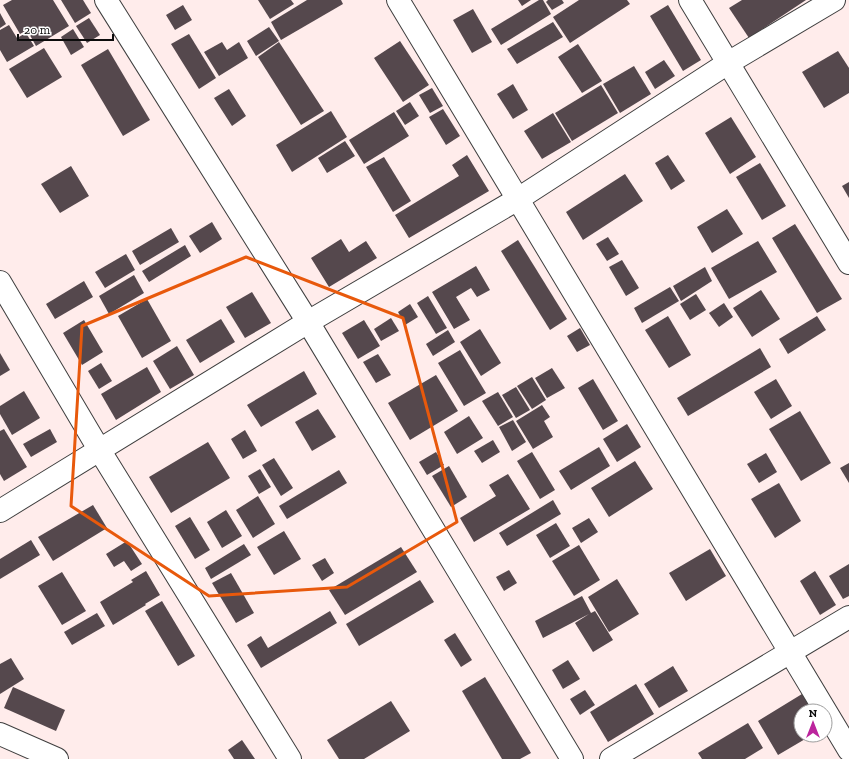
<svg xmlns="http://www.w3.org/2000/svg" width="849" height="759" font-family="'Zilla Slab',serif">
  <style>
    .building { fill: #55484d }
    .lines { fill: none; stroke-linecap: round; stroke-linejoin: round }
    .minor-casing { stroke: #3f3f3f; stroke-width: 24 }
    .minor { stroke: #fff; stroke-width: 22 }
    .marked { fill: none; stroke: #e8590c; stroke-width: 3; stroke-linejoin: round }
  </style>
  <rect width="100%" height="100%" fill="#ffeceb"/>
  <g class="building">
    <polygon points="12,0 53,0 69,26 36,46 27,30 20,34 3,5"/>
    <polygon points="61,0 83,0 91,13 75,23"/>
    <polygon points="258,0 291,0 294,4 270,19"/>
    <polygon points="307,0 341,0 343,4 281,40 271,22"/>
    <polygon points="518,0 531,0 522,6"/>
    <polygon points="539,0 543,0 551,14 501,45 491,29"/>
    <polygon points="548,0 562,0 564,3 552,10 546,2"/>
    <polygon points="579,0 627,0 630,4 570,43 553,17"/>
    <polygon points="742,0 806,0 749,38 729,8"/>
    <polygon points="183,5 192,20 175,30 166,15"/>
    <polygon points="668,5 701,60 683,71 650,16"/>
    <polygon points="473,9 492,42 472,53 453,20"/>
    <polygon points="0,13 6,24 0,28"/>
    <polygon points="89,18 100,35 87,43 76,26"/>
    <polygon points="553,22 563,37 517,64 507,49"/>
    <polygon points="9,25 17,38 26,33 34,46 7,62 0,50 0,30"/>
    <polygon points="269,27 279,41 256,56 247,41"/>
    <polygon points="73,29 84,47 71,55 61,37"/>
    <polygon points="189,34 216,78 199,89 171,44"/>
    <polygon points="400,41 429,85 403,102 374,58"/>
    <polygon points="222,42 227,50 239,42 248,58 219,76 204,52"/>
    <polygon points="279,42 324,111 301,125 258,57"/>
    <polygon points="578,44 602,81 582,93 558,57"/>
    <polygon points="44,48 62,77 27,98 9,69"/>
    <polygon points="108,49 150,120 123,136 81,65"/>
    <polygon points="838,51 849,68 849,93 824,108 802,72"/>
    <polygon points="664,60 675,76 655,89 645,72"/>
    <polygon points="634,66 651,94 620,113 603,84"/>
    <polygon points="513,84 528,110 513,119 497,94"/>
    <polygon points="601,85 618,113 572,141 555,113"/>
    <polygon points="432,88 443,106 430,113 419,95"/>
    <polygon points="229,89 246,116 232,126 214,98"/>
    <polygon points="410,102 419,116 405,125 396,111"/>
    <polygon points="443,109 460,136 446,145 429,117"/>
    <polygon points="331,111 347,137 292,172 276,145"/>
    <polygon points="394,112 409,136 364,164 349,140"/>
    <polygon points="553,113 571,142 542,159 524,131"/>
    <polygon points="731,117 756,157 730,174 705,133"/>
    <polygon points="345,141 355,156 327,173 318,158"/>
    <polygon points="467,155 489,191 409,238 395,215 459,176 452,165"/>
    <polygon points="668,155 685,181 671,190 655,163"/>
    <polygon points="384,157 411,201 393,212 366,167"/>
    <polygon points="760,163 786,206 762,220 736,177"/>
    <polygon points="71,166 89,196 60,213 41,184"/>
    <polygon points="625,174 643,201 583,240 566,212"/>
    <polygon points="849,182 849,198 842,186"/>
    <polygon points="727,209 743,234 712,253 697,227"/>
    <polygon points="212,222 222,239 200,253 189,236"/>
    <polygon points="795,224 842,299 817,313 772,238"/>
    <polygon points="171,228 179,242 140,265 132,251"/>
    <polygon points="608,237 619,254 607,261 596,244"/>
    <polygon points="341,239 349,252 366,241 377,258 329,287 311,258"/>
    <polygon points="518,240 567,319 550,330 501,251"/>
    <polygon points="758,241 777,272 729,299 711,268"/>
    <polygon points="185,245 191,256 149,282 142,271"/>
    <polygon points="126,254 135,270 105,288 95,272"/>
    <polygon points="622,260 639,288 626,296 609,267"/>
    <polygon points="476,266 490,290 477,297 471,288 456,297 470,320 454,329 432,292"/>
    <polygon points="705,267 712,281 681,301 673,286"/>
    <polygon points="134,275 144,293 109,314 99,296"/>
    <polygon points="84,281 93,297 55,319 46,304"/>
    <polygon points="670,287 679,301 642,323 634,308"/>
    <polygon points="761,290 780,319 752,337 733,308"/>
    <polygon points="252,292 271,323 245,338 226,307"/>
    <polygon points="696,294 706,310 690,320 680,304"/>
    <polygon points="428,296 447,328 436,334 417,303"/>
    <polygon points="147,299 171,341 142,358 118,316"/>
    <polygon points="724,303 733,317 719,327 709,313"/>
    <polygon points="410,304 418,317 405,325 398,312"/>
    <polygon points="668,316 691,355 669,368 645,330"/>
    <polygon points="817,316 826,330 788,354 779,339"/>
    <polygon points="391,318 399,331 381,341 374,329"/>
    <polygon points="221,319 235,342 200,363 186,340"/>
    <polygon points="84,320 103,352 82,365 63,333"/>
    <polygon points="364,320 380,346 358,359 342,333"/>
    <polygon points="580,328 590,345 577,352 567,336"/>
    <polygon points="480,329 501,363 481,376 460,342"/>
    <polygon points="448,330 455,342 433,356 426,344"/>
    <polygon points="177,346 194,375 170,389 153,361"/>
    <polygon points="760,348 771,367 688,416 677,398"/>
    <polygon points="460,350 486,393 464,406 438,363"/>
    <polygon points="0,353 10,370 0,376"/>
    <polygon points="378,354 391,375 376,383 363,362"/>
    <polygon points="101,363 112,381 99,389 88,371"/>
    <polygon points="147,367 161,392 116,420 101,394"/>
    <polygon points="552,368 565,388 547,398 535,378"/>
    <polygon points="304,371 317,394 261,427 247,405"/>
    <polygon points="436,375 458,411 410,440 388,403"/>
    <polygon points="532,377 546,400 532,409 517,386"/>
    <polygon points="593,379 618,421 603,430 578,388"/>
    <polygon points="776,379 792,406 771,419 754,392"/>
    <polygon points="516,387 530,410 516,418 502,395"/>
    <polygon points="24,391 40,418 12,435 0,414 0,406"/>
    <polygon points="498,392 513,417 498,426 482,401"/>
    <polygon points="542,405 550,417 544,421 553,437 533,449 516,421"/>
    <polygon points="318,409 336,437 312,451 295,422"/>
    <polygon points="800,411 831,463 801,481 769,429"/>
    <polygon points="469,416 483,438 457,454 444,432"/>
    <polygon points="513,420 526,442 512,451 499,427"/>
    <polygon points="627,424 641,447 617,462 603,439"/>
    <polygon points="4,429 27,467 4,481 0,474 0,431"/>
    <polygon points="50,429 57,442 31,457 23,444"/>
    <polygon points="245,430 257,451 243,459 231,439"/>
    <polygon points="493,440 500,452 482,463 474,451"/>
    <polygon points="208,442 230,478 171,513 149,477"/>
    <polygon points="599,447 610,466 571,490 559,471"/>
    <polygon points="436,452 444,465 427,475 419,462"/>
    <polygon points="532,452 555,490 540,499 517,461"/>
    <polygon points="766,453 777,472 759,483 747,464"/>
    <polygon points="274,458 293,488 281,496 262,465"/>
    <polygon points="635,461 653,489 609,517 591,488"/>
    <polygon points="849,463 849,483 840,468"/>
    <polygon points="449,466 467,497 451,507 432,476"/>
    <polygon points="260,469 271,487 259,494 248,476"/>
    <polygon points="339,470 347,483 287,519 279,506"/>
    <polygon points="508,474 530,509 474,542 460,518 496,496 489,485"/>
    <polygon points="779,483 801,521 775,538 751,499"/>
    <polygon points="258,496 275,524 253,538 236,510"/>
    <polygon points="553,500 561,514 507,546 499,533"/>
    <polygon points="93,505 107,528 53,561 38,537"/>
    <polygon points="226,510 242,536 222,548 207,522"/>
    <polygon points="190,517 210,550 195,559 175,526"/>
    <polygon points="589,518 598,532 581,543 572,528"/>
    <polygon points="556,523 570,546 550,558 536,535"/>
    <polygon points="284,531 301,559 274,575 257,547"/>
    <polygon points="31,540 40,555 0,579 0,559"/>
    <polygon points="127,541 142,564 131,571 124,561 114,567 106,554"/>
    <polygon points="244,544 251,555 211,579 205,568"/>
    <polygon points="579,545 600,580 574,596 552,561"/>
    <polygon points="401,547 417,572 345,615 329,590"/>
    <polygon points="710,549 726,576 686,601 669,573"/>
    <polygon points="325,558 334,573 322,581 312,565"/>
    <polygon points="849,564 849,596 843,599 829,576"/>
    <polygon points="509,570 517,583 504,591 496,577"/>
    <polygon points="146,571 160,595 145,604 146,605 113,625 100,602 133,582 131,580"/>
    <polygon points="815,571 836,605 820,615 800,581"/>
    <polygon points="62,572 86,611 62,625 38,586"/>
    <polygon points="231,573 254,613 236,623 212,583"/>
    <polygon points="617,579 639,614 609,632 588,597"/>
    <polygon points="420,580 434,602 359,646 346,624"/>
    <polygon points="582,596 591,613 595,611 613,640 593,652 575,623 589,614 543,638 535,621"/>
    <polygon points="162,601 195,656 178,666 145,611"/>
    <polygon points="330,611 337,623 261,668 247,645 261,636 268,648"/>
    <polygon points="97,613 105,626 72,645 64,632"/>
    <polygon points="455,633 472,660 461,667 444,640"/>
    <polygon points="11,658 24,679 0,694 0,664"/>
    <polygon points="568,660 580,679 563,689 552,670"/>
    <polygon points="673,666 688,691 659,708 644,684"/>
    <polygon points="485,677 531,753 520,759 502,759 462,691"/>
    <polygon points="636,684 654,714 608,742 590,712"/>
    <polygon points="13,687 65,710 56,731 4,708"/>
    <polygon points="585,690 595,705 580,715 570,699"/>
    <polygon points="802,694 812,711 801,711 801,735 812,735 778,755 758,721"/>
    <polygon points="391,701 410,731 364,759 339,759 327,740"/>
    <polygon points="748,723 763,748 745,759 702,759 698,753"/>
    <polygon points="242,740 255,759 234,759 228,750"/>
  </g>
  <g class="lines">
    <g class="minor-casing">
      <g id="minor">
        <polyline points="106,0 308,322 572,759"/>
        <polyline points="398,0 849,750"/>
        <polyline points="690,0 849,263"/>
        <polyline points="0,282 100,451 290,759"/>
        <polyline points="0,511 308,322 518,199 728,63 834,0"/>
        <polyline points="0,734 57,759"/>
        <polyline points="611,759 849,617"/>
      </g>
    </g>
    <use href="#minor" class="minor"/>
  </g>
  <path class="marked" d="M246,257l157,61 54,204 -110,65 -138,9 -138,-90 11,-180z"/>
  <g transform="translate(813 723)"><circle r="19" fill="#ffffff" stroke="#9e9e9e"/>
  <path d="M0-3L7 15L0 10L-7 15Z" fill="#bc249d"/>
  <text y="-6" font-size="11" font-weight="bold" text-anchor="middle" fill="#0c0c0c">N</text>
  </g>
  <path d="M18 34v6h95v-6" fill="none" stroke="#0c0c0c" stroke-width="2"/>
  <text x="24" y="34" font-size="12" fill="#0c0c0c" stroke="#ffffff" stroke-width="3" paint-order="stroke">20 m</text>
</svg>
